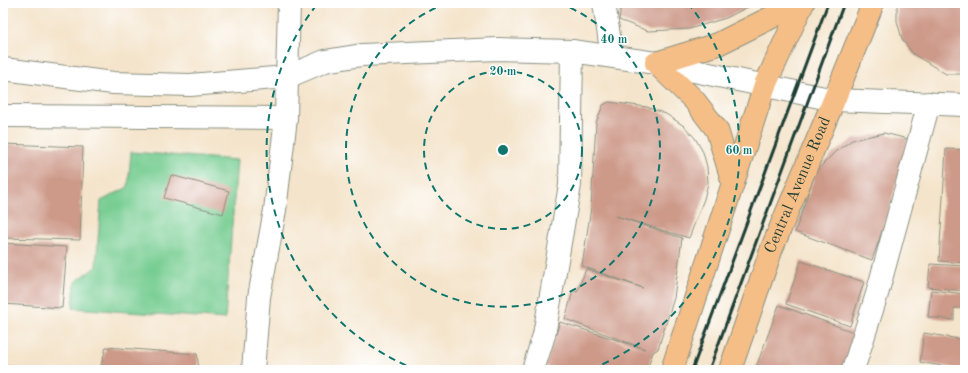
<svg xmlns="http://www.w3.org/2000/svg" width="968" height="373" font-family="'Old Standard TT',serif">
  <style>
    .green { fill: #75cc90; stroke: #4a8462 }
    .building { fill: #cd9a89 }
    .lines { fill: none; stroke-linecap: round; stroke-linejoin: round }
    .minor-casing { stroke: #8a9080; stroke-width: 24 }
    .primary-casing { stroke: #8a9080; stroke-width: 24 }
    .minor { stroke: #fff; stroke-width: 22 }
    .primary { stroke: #f6be87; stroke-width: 22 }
    .rail { stroke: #1f3d34; stroke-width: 3 }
    .ring { fill: none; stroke: #0f766e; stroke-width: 2; stroke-dasharray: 7 5 }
    .labels { text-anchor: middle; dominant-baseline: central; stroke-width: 3; stroke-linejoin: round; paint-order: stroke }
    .street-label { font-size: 16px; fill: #1f3d34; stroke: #fff }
    .centre { fill: #0f766e; stroke: #fff; stroke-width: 2 }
    .ring-label { font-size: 12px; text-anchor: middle; font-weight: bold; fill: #0f766e; stroke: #fff; stroke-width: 3; stroke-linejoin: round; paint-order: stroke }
  </style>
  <rect width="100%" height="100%" fill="#fff"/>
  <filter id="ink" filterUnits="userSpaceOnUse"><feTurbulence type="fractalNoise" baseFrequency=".025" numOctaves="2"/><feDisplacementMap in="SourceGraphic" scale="8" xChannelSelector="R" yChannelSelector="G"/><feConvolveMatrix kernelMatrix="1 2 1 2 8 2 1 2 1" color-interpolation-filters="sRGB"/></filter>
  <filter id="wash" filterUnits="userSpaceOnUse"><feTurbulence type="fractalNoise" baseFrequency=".012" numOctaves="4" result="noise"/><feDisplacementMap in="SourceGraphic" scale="16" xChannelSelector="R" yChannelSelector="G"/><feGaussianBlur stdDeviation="0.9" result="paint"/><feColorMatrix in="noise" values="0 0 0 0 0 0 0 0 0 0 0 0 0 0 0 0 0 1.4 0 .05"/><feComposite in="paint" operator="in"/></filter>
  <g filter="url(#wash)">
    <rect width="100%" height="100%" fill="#f4e4cb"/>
    <polygon class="green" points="131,152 237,160 225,319 73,308 75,282 96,267 101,201 128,187"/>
    <g id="blocks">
      <g class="building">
        <polygon points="621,3 756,3 726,18 689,29 648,31 619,20"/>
        <polygon points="897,3 965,3 965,74 946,74 913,54 902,39 897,21"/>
        <polygon points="609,102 647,107 666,114 684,126 695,138 703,152 707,167 708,183 704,199 689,238 616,216 682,238 674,298 658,349 653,352 647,370 547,370 548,367 545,366 560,322 645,349 565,319 573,291 577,292 586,269 643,288 582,266 591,208 596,123 603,105"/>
        <polygon points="884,133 908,139 889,211 872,260 795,232 816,171 835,152 852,140"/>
        <polygon points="3,144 83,147 80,240 3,238"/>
        <polygon points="946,149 965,150 965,263 939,261"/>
        <polygon points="171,175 229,191 223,214 164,198"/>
        <polygon points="3,243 67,247 62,308 3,304"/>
        <polygon points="801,261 864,282 850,326 786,304"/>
        <polygon points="930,264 965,266 965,291 928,287"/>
        <polygon points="931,290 965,294 965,308 954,308 954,320 928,317"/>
        <polygon points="779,305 856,333 843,370 755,370"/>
        <polygon points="924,333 965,340 964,370 920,362"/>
        <polygon points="106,347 197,354 199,370 100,370"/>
        <polygon points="3,367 18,369 18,370 3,370"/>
      </g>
    </g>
  </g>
  <g filter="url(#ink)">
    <use href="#blocks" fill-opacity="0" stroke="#8a9080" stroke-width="1"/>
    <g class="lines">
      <g class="minor-casing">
        <g id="minor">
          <polyline points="604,3 612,56"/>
          <polyline points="3,69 113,83 190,85 287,77 325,61 362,55 498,49 572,51"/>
          <polyline points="3,116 286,118"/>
          <polyline points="253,370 259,297 275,210 286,118 289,3"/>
          <polyline points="533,370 544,335 570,185 572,51 656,63 834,100 965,105"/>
          <polyline points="853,370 877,294 929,103"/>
        </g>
      </g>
      <g class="primary-casing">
        <g id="primary">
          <polyline points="733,183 717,130 694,100 656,63 718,44 800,3"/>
          <polyline points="672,370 765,85 803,3"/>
          <path id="s1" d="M730,370l42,-122 62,-148 39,-97"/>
        </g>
      </g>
      <use href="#minor" class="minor"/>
      <use href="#primary" class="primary"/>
      <g class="rail">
        <polyline points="692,370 828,3"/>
        <polyline points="709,370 844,3"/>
      </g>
    </g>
  </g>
  <g class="ring">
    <circle cx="503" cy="150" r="79"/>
    <path d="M559 3A157 157 0 1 1 447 3"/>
    <path d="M417 370A236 236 0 0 1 318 3M688 3A236 236 0 0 1 589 370"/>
  </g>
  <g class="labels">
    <g class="street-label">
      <text stroke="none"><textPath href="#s1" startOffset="197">Central Avenue Road</textPath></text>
    </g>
  </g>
  <circle cx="503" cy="150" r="6" class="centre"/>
  <g class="ring-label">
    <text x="614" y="43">40 m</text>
    <text x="503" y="75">20 m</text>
    <text x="739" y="154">60 m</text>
  </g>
  <rect width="968" height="373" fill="none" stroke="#fff" stroke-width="16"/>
</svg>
